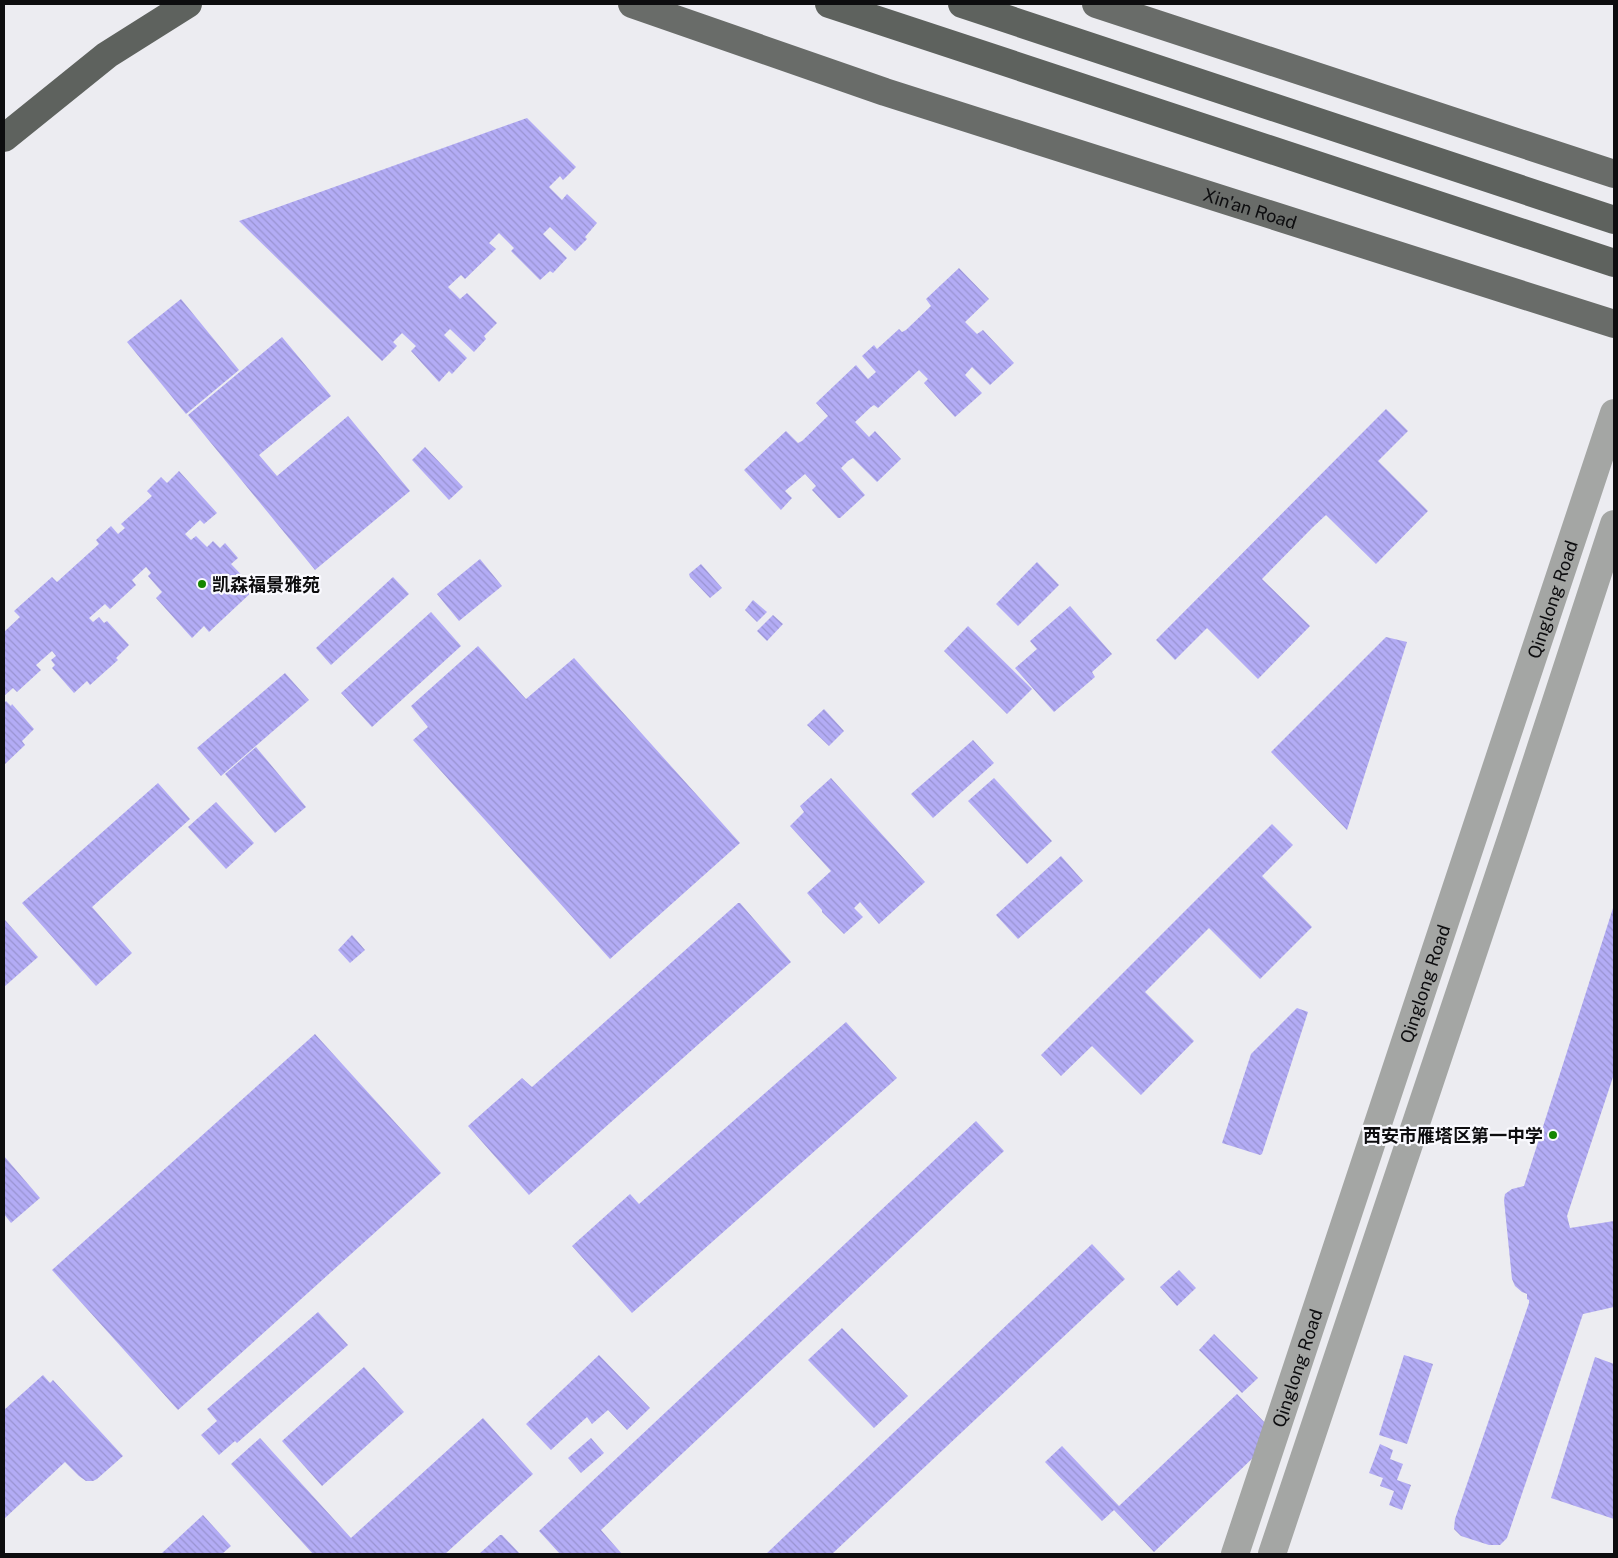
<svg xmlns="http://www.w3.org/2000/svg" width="1618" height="1558" font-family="'Public Sans','Noto Sans SC',sans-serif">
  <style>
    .building { fill: url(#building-back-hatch) }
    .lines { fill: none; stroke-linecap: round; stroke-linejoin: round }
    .tertiary { stroke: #a4a6a4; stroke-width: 28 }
    .primary { stroke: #696c69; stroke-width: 28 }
    .trunk { stroke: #5e625e; stroke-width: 28 }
    .poi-dot { fill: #158600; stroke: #f9f9fe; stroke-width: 2 }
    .labels { text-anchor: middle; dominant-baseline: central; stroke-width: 4.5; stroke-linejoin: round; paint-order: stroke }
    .street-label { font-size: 18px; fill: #0d0d0f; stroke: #f9f9fe }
    .poi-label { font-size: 18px; font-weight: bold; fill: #0d0d0f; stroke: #f9f9fe; text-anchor: start }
  </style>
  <defs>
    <pattern id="building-back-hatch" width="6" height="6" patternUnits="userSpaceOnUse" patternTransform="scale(1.25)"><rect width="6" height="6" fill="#b3acf5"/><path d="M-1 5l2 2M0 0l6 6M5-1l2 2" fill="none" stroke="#9993d1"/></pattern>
  </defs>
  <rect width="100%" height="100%" fill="#ececf1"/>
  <g class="building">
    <polygon points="527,118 576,167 563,180 560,176 549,187 562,200 567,194 597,223 585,237 587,239 575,251 550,227 543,234 567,258 553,273 550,271 540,280 511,251 514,248 499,233 489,243 496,249 465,279 461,275 448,287 460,299 467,293 497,323 484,336 486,339 474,352 450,329 444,335 467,358 452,374 449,371 439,382 411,351 416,346 402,333 393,342 397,346 382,361 239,221"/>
    <polygon points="959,268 989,299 965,322 977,334 983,330 1014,363 990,385 972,367 965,375 982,393 955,417 924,383 928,379 919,370 878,408 874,405 871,407 855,422 869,437 875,431 901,459 877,482 853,458 848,461 841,468 865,495 840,518 838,518 812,490 816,486 805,474 785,491 792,498 781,510 744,470 786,431 798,443 802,441 828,416 816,403 856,365 868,379 876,372 862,356 874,345 877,349 899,329 902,332 906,330 931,306 926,299"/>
    <polygon points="181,299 239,370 186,414 127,342"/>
    <polygon points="282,337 331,396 259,455 277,476 348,416 410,491 315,570 188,415"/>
    <polygon points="1386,409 1408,431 1378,461 1428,511 1376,564 1326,515 1313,527 1262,579 1310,626 1258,679 1207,628 1175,660 1156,640"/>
    <polygon points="425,447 463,487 449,500 412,460"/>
    <polygon points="179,471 217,513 204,524 200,520 185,534 191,540 196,536 207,547 213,541 220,548 225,543 238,558 231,564 255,589 209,632 204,626 192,638 156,598 162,592 148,576 151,573 146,567 132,580 136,585 110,609 105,604 89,618 93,622 99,617 104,623 107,621 129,645 116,658 118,660 90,685 87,681 74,693 52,668 55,665 51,660 56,656 52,651 36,665 41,670 17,692 13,688 4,696 4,632 20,617 14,611 52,577 57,582 99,544 96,540 111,526 118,534 125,528 121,524 152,496 147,491 161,477 167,483"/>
    <polygon points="480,559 502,586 459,621 437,594"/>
    <polygon points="1037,562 1059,585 1018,626 996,604"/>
    <polygon points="701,564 722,588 710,598 690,577 689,574"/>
    <polygon points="393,577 409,594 331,665 316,648"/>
    <polygon points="753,600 767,612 757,622 745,610"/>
    <polygon points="1070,606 1112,654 1092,672 1095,677 1054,712 1015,668 1037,649 1030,641"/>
    <polygon points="431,612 461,646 372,727 341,693"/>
    <polygon points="773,615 783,624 767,641 757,631"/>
    <polygon points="968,626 1032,689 1007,714 944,651"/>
    <polygon points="1386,637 1407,642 1347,830 1271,752"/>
    <polygon points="478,646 526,699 574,658 740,843 610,959 413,740 428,727 411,706"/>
    <polygon points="285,673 309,700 221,776 197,748"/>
    <polygon points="6,701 11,706 12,704 34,729 22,741 25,745 4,765 4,703"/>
    <polygon points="824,709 844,731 829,746 807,725"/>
    <polygon points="973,740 994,763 933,818 911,794"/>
    <polygon points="256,747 306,807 275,833 225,774"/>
    <polygon points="831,778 925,882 879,924 860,902 854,908 863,917 844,934 822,912 822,910 807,893 831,871 790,826 804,812 800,806"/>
    <polygon points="994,778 1052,841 1027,864 968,801"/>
    <polygon points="158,783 190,819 92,907 132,953 96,986 22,903"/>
    <polygon points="216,802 254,843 226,869 188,827"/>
    <polygon points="1272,824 1293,845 1262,876 1312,927 1260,979 1209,928 1145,992 1194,1041 1141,1095 1092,1046 1061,1076 1041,1055"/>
    <polygon points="1061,856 1083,881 1018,939 996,915"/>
    <polygon points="738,903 740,903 791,962 529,1195 468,1126 522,1078 532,1087"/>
    <polygon points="1614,905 1614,1074 1567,1216 1570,1228 1614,1221 1614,1307 1583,1314 1507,1538 1500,1545 1489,1545 1461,1536 1454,1529 1455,1519 1529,1303 1529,1300 1527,1299 1527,1294 1522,1292 1515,1286 1512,1279 1504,1200 1505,1194 1512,1189 1524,1186"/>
    <polygon points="5,920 38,957 4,987 4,921"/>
    <polygon points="352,935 365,950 350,963 338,950"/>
    <polygon points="1297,1008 1308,1012 1262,1154 1260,1155 1222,1143 1251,1054"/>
    <polygon points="846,1022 897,1078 632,1313 572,1246 630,1194 639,1204"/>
    <polygon points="315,1034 441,1173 178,1410 52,1270"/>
    <polygon points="976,1121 1004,1151 601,1530 622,1554 560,1554 539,1531"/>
    <polygon points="4,1156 40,1198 11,1223 4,1214"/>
    <polygon points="1092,1244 1125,1279 832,1554 766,1554"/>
    <polygon points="1179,1270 1196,1288 1177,1306 1160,1287"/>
    <polygon points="318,1312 348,1345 237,1443 235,1441 219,1455 201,1435 217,1421 207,1409"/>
    <polygon points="842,1328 908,1396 874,1428 808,1360"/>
    <polygon points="1214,1334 1258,1378 1242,1393 1199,1350"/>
    <polygon points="599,1355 650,1408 627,1430 608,1410 592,1424 587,1417 551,1450 526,1424"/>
    <polygon points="1404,1355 1433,1364 1407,1444 1379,1435"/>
    <polygon points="1595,1357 1614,1364 1614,1519 1551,1498"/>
    <polygon points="364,1367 404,1412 322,1486 282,1441"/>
    <polygon points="43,1375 50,1383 53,1380 123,1456 97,1479 93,1481 86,1481 79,1476 65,1462 4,1519 4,1410"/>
    <polygon points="1237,1394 1277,1435 1154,1552 1114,1510 1102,1521 1045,1462 1062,1446 1119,1506"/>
    <polygon points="483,1418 533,1474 445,1554 313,1554 231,1464 260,1438 351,1538"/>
    <polygon points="591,1438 604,1453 581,1473 568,1458"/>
    <polygon points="1380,1444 1393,1450 1390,1459 1403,1464 1397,1480 1411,1485 1402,1510 1389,1505 1394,1491 1380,1486 1383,1478 1369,1473"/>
    <polygon points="203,1515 231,1546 222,1554 161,1554"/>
    <polygon points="500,1535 502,1535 520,1554 479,1554"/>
  </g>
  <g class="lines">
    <g class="tertiary">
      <path id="s1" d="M1235,1554l379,-1141"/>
      <polyline points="1272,1554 1513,833 1614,524"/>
    </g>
    <g class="primary">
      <path id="s2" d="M632,4l253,88 729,232"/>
      <polyline points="1096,4 1614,174"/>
    </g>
    <g class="trunk">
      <polyline points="829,4 1614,263"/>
      <polyline points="962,4 1614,220"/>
      <polyline points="4,138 107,55 188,4"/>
    </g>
  </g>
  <g class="poi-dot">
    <circle cx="202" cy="584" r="5"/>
    <circle cx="1553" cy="1135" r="5"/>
  </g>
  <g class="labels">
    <g class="street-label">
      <text stroke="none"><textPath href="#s2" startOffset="651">Xin'an Road</textPath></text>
      <text stroke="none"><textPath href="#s1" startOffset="1006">Qinglong Road</textPath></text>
      <text stroke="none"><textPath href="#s1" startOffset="601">Qinglong Road</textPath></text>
      <text stroke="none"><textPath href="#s1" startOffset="196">Qinglong Road</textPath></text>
    </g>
    <g class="poi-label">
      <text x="212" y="584">凯森福景雅苑</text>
      <text x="1543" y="1135" text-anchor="end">西安市雁塔区第一中学</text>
    </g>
  </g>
  <rect width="1618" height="1558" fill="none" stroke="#0d0d0f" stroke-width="10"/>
</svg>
